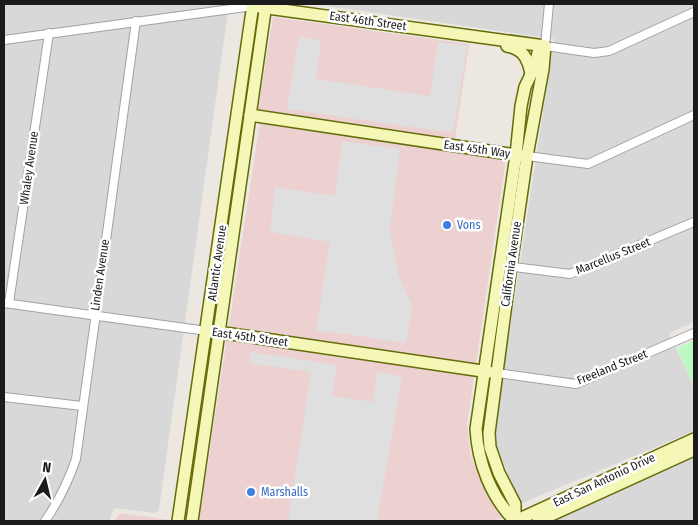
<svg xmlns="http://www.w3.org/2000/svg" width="698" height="525" font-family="'Fira Sans Condensed',sans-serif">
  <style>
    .residential { fill: #d9d8d8 }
    .commercial { fill: #edd1d0 }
    .park { fill: #bdf7c1 }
    .parking { fill: #dfdfdf }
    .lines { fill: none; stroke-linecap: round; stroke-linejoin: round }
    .street-casing { stroke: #a2a2a2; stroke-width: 10 }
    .secondary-casing { stroke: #636c08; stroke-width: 14 }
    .street { stroke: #fff; stroke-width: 8 }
    .secondary { stroke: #f4f7b5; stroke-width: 11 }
    .shop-dot { fill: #3f7fe0; stroke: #fff; stroke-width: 2 }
    .labels { text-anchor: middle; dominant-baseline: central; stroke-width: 5; stroke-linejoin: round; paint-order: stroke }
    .street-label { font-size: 12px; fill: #1b1b1b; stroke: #fff }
    .shop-label { font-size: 12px; fill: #366cbe; stroke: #fff; text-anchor: start }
  </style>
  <rect width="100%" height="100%" fill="#ece8e1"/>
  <g class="residential">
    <polygon points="4,4 229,4 159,510 155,513 114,508 109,521 4,521"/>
    <polygon points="314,4 694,4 694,322 669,333 694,387 694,431 520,504 496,444 495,428 554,39"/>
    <polygon points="694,456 694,521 552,521"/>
  </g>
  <g class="commercial">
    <polygon points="273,17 469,44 455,140 258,110"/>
    <polygon points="260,122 506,158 467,425 471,457 480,478 503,517 493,521 199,521"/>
    <polygon points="120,513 170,520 169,521 115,521"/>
  </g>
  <polygon class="park" points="694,340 694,387 677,348"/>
  <g class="parking">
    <polygon points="299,37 321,40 316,79 430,96 438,42 467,46 453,133 287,109"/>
    <polygon points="342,141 400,149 390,229 398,274 412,305 406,343 316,330 330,242 270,232 275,187 335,196"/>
    <polygon points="251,352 337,365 332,396 373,402 377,372 402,376 377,521 288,521 311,372 249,363"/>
  </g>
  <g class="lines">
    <g class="street-casing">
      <g id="street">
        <polyline points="549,4 545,46 594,53 609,51 694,12"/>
        <polyline points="4,40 253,6"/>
        <polyline points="527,156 588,164 694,115"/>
        <polyline points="506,266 570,274 694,222"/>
        <polyline points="4,303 207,331"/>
        <polyline points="9,303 49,33"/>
        <polyline points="497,373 576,384 694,333"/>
        <polyline points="4,397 82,406"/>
        <path d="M45,521c14,-20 23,-39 31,-62l60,-438"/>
      </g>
    </g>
    <g class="secondary-casing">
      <g id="secondary">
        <polyline points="253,6 545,46 543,69 527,156 511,266 489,433 490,447 499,473 515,504 515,521"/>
        <path d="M507,46c16,3 21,12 24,28"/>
        <polyline points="250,115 523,156"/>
        <polyline points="211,331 489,372"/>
        <polyline points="178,521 253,4"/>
        <polyline points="192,521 266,4"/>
        <path d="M515,521c-24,-24 -37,-58 -39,-92l40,-274 5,-49 4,-19 9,-19 5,-19"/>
        <polyline points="515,521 694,439"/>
        <polyline points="538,521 694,450"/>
      </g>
    </g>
    <use href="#street" class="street"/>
    <use href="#secondary" class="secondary"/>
  </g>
  <g class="shop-dot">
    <circle cx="447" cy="225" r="5"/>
    <circle cx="251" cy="492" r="5"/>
  </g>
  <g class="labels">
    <g class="street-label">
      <text transform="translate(368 21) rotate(8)">East 46th Street</text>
      <text transform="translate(477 149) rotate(8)">East 45th Way</text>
      <text transform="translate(29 168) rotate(-82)">Whaley Avenue</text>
      <text transform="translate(613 256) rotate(-22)">Marcellus Street</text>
      <text transform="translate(217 263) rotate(-82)">Atlantic Avenue</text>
      <text transform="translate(511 264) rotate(-82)">California Avenue</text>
      <text transform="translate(100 275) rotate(-82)">Linden Avenue</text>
      <text transform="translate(250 337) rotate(8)">East 45th Street</text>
      <text transform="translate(612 367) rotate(-22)">Freeland Street</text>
      <text transform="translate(604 480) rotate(-25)">East San Antonio Drive</text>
    </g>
    <g class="shop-label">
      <text x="457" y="225">Vons</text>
      <text x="261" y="492">Marshalls</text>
    </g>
  </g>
  <rect width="698" height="525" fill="none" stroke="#1b1b1b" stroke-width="10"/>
  <g transform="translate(45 480) rotate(8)" stroke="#ffffff" stroke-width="4" paint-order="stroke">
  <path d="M0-4L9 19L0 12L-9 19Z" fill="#1b1b1b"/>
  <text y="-8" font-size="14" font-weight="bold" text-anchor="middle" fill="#1b1b1b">N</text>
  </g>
</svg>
